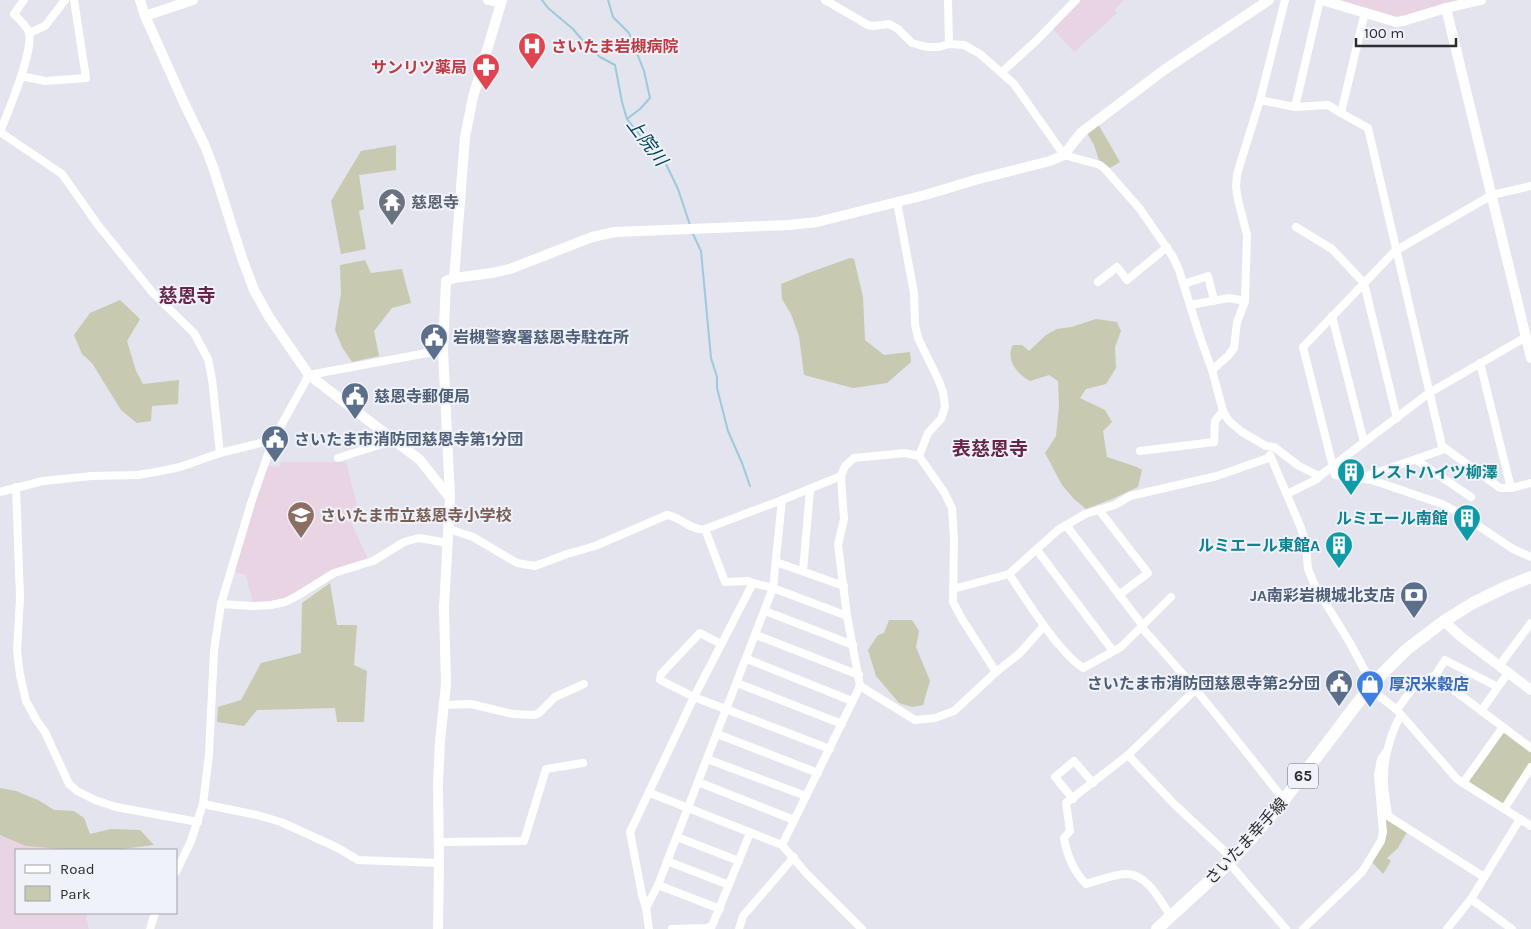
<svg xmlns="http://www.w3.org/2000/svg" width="1531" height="929" font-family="Karla,'Noto Sans JP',sans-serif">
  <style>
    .education { fill: #e8d4e3 }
    .green { fill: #c7c9b0 }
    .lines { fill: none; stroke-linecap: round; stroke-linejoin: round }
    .stream { stroke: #9ccadc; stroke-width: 2 }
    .minor { stroke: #fff; stroke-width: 8 }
    .tertiary { stroke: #fff; stroke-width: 10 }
    .primary { stroke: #fff; stroke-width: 12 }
    .labels { text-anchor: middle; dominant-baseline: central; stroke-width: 4; stroke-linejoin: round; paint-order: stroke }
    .shield { fill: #f0f2fa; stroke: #67686d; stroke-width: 1 }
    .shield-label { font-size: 15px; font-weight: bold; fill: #2c2d30 }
    .health-label { font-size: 16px; font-weight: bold; fill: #be3a42; stroke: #f0f2fa; text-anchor: start }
    .worship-label { font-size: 16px; font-weight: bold; fill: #5b616d; stroke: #f0f2fa; text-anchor: start }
    .service-label { font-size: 16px; font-weight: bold; fill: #4e5e75; stroke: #f0f2fa; text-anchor: start }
    .culture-label { font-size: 16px; font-weight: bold; fill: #0d838f; stroke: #f0f2fa; text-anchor: end }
    .education-label { font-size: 16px; font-weight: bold; fill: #785e54; stroke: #f0f2fa; text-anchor: start }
    .shop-label { font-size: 16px; font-weight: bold; fill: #366cbe; stroke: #f0f2fa; text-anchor: start }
    .street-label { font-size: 16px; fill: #2c2d30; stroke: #f0f2fa }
    .water-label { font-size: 18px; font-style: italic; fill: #004457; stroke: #f0f2fa }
    .quarter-label { font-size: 19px; font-weight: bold; fill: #652649; stroke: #f0f2fa }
  </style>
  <rect width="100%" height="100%" fill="#e3e4ed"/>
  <g class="education">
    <polygon points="1081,0 1124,0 1114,10 1117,13 1074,52 1053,29"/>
    <polygon points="1338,0 1481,0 1403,21"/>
    <polygon points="281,462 346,462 358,510 350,520 368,559 296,595 270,603 253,603 246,575 233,571 267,466 279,467"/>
    <polygon points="0,833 94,850 16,850 16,913 95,913 86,916 89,929 0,929"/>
  </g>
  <g class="green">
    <polygon points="1098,124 1120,162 1108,169 1099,160 1094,145 1087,133"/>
    <polygon points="396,145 396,170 359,175 364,209 359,211 366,249 341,254 331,201 361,151"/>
    <polygon points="850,258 854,259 863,297 865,340 884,355 910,352 911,362 887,383 853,388 804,375 799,336 791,314 782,299 781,284 808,273"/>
    <polygon points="365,260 371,273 402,269 411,303 392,308 374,331 379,356 352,362 342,347 335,330 341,293 340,265"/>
    <polygon points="120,300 140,319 127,341 136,371 143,384 179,380 178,404 152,406 151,421 137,423 121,410 92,363 82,354 74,335 90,313"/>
    <path d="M1096,319l21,3 4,9 -6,16 1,21 -10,16 -20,5 -6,9 25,12 7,12 -9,9 4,26 30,10 5,3 -4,17 -26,12 -26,10 -12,-10 -12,-14 -17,-32 11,-17 3,-30 -1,-25 -9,-6 -19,6c-13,-7 -25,-22 -17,-36h9l7,6 17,-16 11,-6 14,-2z"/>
    <polygon points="330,583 337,625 357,625 354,665 367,671 364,722 337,722 335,708 257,710 244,726 217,722 218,707 241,700 261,663 301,653 302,603"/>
    <polygon points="889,620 912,620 919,631 916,647 930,681 923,705 912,707 899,703 876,676 868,650 878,635 884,633"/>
    <polygon points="1505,733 1531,751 1531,763 1506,802 1503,804 1470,784 1469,780 1502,734"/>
    <polygon points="0,788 16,791 38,800 54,810 74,811 84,818 90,834 111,829 140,830 154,845 115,850 72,850 26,846 0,835"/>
    <polygon points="1385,817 1407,832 1398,848 1387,858 1391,861 1383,874 1372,862"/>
  </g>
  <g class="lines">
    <g class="stream">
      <polyline points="542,0 548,8 573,29 583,41 600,57 615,65 622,102 627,119 655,154 666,164 678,189 690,225"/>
      <polyline points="608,0 613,17 629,33 644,71 650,98 640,109 627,119"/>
      <polyline points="692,232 701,251 711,358 717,377 717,388 728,431 742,463 750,486"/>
    </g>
    <g class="minor">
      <polyline points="825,0 868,25 874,26 889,24 898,29 912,43 927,47 939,47 949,44 964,45 980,54 1014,84 1064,155 1100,165 1105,169 1140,209 1173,257 1179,270 1200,337 1212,370 1223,411 1229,421 1242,432 1266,446 1274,447 1299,466 1317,475 1321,475 1429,393 1526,337"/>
      <polyline points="948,0 949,44"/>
      <polyline points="1365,12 1341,113 1368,128 1442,446 1500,488 1511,488 1531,483"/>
      <polyline points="29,33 45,26 65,0"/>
      <polyline points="1002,72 1036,41 1076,0"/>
      <polyline points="21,76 45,81 86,78 74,0"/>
      <polyline points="1260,100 1295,107 1328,105 1341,113"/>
      <polyline points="1295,107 1320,0"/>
      <polyline points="0,132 62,174 98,225 140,277 152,292 194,333 208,359 212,379 220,453"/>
      <path d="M0,132c8,-20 34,-81 29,-100 -3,-6 -10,-13 -15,-18l10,-14"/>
      <polyline points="1531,186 1492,195 1395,251 1303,347 1335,475 1372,480 1442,504 1459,513 1513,549 1531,557"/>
      <polyline points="897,202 914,293 915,324 918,338 938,379 943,392 945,407 941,419 928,433 919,456"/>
      <polyline points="1296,227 1332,249 1364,283 1397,418"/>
      <polyline points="1098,282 1117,267 1127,280 1167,247"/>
      <polyline points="1184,284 1208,276 1214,300"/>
      <polyline points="1190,305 1229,298 1245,301"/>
      <polyline points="1332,316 1364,442"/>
      <polyline points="1480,363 1511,488"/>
      <polyline points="1212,370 1228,356 1234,348 1237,322 1245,301 1247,235 1238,200 1236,187 1237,174 1260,100 1285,0"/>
      <polyline points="1140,451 1214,442 1215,421 1223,411"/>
      <polyline points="1270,455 1301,528 1306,546 1308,569 1315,586 1350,643 1372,684"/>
      <polyline points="338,458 395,440"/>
      <polyline points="1416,460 1471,497"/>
      <polyline points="1361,478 1445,449"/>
      <polyline points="16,487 20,598 17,650 20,675 26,701 37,721 45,732 69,784 77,791 95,800 116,807 198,822"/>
      <polyline points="0,492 43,481 92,476 138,475 156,472 180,467 220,453 273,440"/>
      <polyline points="1287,494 1317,479 1321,475"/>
      <polyline points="1099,510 1148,573 1119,595"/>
      <polyline points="1066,525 1143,626"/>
      <path d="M449,529l24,8 44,26 18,3 32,-12 28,-8 72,-31c14,2 24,16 38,14l77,-29 59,-24"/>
      <polyline points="705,529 725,582 748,581 753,583"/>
      <polyline points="1037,550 1113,651"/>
      <polyline points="776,562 844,586"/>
      <polyline points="803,571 810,490"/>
      <path d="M1009,574c19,28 47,75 74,94l38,-21 50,-50"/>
      <polyline points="953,589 1009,574 1058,530 1085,514 1115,505 1130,496 1217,476 1271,457"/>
      <polyline points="221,604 253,606 271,605 285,602 297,596 334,573 373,561 404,542 419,538 448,543"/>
      <polyline points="765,611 853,645"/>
      <path d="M1141,627c51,55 97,115 143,173"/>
      <polyline points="756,635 859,675"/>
      <polyline points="721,644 700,633 661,674 660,680 694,697 830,749"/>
      <polyline points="747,659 852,701"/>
      <polyline points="1499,666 1531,623"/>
      <polyline points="1435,676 1531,748"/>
      <polyline points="737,683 842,724"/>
      <polyline points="860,686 915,720 935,718 954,711 996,672 1019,654 1044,626"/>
      <polyline points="1369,688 1397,710 1457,779 1531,826"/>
      <polyline points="443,705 471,704 513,714 534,715 539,713 555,697 584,684"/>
      <path d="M1397,710c9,-13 20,-31 38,-34l10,-16 53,27"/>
      <polyline points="1481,711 1508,673"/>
      <path d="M1401,715c-10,17 -17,42 -17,61 -1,13 3,27 4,40l96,61"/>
      <polyline points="717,734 818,773"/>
      <polyline points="1128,755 1173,803 1233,859"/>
      <polyline points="707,759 806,796"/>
      <polyline points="698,782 794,820"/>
      <polyline points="1463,783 1503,727"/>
      <polyline points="650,793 782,845 807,874 862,929"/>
      <polyline points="1073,799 1055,777 1074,761 1093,783"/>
      <polyline points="203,804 257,815 281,822 338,848 358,860 439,863"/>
      <polyline points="1504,809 1531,767"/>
      <polyline points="677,837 739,861"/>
      <polyline points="439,842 524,841 546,769 583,763"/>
      <polyline points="782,845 860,686 847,616 838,545 844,519 841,476 845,466 854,458 905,453 919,456 944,492 952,508 954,539 953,602 962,619 996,672"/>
      <polyline points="667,861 729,885"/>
      <polyline points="1229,863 1286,929"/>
      <polyline points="176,872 191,841 203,804 209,754 214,651 221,604 252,500 273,440 309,375 443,350"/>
      <polyline points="658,885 720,909"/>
      <polyline points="1471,899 1512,929"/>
      <polyline points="646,908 658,885 773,588 782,500"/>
      <path d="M1171,916c-11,-15 -22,-40 -43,-42 -12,-1 -31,7 -42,10 -12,-12 -19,-29 -22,-46l6,-7 -4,-28 62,-48 68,-66"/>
      <polyline points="150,929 155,913"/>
      <polyline points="649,929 646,908 642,895 630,832 694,697 753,583 773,588 847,616"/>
      <polyline points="672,929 706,928 712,926 750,833"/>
      <polyline points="739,929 743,916 794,857"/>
      <polyline points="1303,929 1362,872 1381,841 1383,832 1378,776 1381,759 1386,752"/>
      <polyline points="1447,929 1471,899 1520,819"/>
    </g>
    <g class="tertiary">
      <polyline points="140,0 145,16 185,105 205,146 213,167 242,258 254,290 269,317 309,375 420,460 450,498"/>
      <polyline points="488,0 501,3"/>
      <polyline points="1322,0 1396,22 1403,21 1446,8 1481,0"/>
      <polyline points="1446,8 1531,358"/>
      <polyline points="145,16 193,0"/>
      <polyline points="454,278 465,137 473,97 502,0"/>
      <polyline points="1444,621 1460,636 1531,690"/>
      <polyline points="438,929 439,863 438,783 440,741 446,684 444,608 450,498 443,350 446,281 454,278 492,273 510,269 592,237 615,232 789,225 817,222 925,195 975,180 1050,161 1064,155 1073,143 1082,132 1164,70 1269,0"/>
    </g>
    <polyline class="primary" points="1157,929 1229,863 1250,840 1284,800 1372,684 1406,650 1444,621 1473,603 1506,587 1531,577"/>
  </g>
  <defs>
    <g id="hospital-pin" transform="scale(1.4375)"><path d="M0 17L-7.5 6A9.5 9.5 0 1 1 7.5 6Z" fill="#e0444e" stroke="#f0f2fa"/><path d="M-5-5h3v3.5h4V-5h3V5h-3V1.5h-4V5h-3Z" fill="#fff"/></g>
    <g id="pharmacy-pin" transform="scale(1.4375)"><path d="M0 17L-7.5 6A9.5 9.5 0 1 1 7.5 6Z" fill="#e0444e" stroke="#f0f2fa"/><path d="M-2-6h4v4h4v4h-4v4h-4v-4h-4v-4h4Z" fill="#fff"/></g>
    <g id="temple-pin" transform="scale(1.4375)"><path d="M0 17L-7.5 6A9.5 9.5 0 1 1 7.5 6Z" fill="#6b7280" stroke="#f0f2fa"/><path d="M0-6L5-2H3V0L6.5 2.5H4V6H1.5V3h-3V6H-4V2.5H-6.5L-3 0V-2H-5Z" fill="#fff"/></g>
    <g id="civic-pin" transform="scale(1.4375)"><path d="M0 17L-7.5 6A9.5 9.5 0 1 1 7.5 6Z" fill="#5c6f8a" stroke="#f0f2fa"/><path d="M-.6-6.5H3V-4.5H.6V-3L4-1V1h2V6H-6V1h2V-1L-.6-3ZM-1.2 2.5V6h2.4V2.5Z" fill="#fff"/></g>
    <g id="building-pin" transform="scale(1.4375)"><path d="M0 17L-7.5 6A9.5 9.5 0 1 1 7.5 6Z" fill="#0f9aa8" stroke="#f0f2fa"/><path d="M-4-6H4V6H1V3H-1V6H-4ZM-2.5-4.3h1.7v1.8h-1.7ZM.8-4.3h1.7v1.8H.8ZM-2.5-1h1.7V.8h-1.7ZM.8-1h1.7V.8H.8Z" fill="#fff"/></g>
    <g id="school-pin" transform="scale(1.4375)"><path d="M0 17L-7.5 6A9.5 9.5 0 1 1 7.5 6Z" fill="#8d6e63" stroke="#f0f2fa"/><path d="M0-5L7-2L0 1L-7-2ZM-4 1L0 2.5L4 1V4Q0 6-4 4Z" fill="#fff"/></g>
    <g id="bank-pin" transform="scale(1.4375)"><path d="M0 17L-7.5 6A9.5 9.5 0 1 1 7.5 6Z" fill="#5c6f8a" stroke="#f0f2fa"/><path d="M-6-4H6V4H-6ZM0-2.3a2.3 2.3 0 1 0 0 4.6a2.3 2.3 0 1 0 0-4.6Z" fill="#fff"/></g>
    <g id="shop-pin" transform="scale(1.4375)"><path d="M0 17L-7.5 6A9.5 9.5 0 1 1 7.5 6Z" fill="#3f7fe0" stroke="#f0f2fa"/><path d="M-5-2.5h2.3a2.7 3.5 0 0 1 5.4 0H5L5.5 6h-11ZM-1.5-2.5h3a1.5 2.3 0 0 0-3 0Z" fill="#fff"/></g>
  </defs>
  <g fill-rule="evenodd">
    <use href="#hospital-pin" x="532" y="46"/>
    <use href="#pharmacy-pin" x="486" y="67"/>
    <use href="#temple-pin" x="392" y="202"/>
    <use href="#civic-pin" x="434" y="337"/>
    <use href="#civic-pin" x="355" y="396"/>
    <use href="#civic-pin" x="275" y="439"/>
    <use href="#building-pin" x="1351" y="472"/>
    <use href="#school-pin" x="301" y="515"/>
    <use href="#building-pin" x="1467" y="518"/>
    <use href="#building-pin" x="1339" y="545"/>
    <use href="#bank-pin" x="1414" y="595"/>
    <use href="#civic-pin" x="1339" y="683"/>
    <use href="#shop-pin" x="1370" y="684"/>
  </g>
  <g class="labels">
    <rect class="shield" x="1288" y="763.5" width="30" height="25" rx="4"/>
    <g class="shield-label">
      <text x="1303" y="776">65</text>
    </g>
    <g class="health-label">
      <text x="551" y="46">さいたま岩槻病院</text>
      <text x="467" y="67" text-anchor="end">サンリツ薬局</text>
    </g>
    <g class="worship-label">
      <text x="411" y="202">慈恩寺</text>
    </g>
    <g class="service-label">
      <text x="453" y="337">岩槻警察署慈恩寺駐在所</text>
      <text x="374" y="396">慈恩寺郵便局</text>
      <text x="294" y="439">さいたま市消防団慈恩寺第1分団</text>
      <text x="1395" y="595" text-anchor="end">JA南彩岩槻城北支店</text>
      <text x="1320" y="683" text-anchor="end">さいたま市消防団慈恩寺第2分団</text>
    </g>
    <g class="culture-label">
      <text x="1370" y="472" text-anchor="start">レストハイツ柳澤</text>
      <text x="1448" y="518">ルミエール南館</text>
      <text x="1320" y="545">ルミエール東館A</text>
    </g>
    <g class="education-label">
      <text x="320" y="515">さいたま市立慈恩寺小学校</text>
    </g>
    <g class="shop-label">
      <text x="1389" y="684">厚沢米穀店</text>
    </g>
    <g class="street-label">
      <text transform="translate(1246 841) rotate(-47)">さいたま幸手線</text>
    </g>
    <g class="water-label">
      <text transform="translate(647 142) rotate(53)">上院川</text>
    </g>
    <g class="quarter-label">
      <text x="187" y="296">慈恩寺</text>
      <text x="990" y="449">表慈恩寺</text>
    </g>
  </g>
  <rect x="15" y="849" width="162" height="65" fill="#f0f2fa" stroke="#a2a3a9"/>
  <rect x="25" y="865" width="25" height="8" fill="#ffffff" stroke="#a2a3a9"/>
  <text x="60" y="874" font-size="15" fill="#2c2d30">Road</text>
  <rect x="25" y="886" width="25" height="15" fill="#c7c9b0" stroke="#a2a3a9"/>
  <text x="60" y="899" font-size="15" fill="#2c2d30">Park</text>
  <path d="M1356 38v8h100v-8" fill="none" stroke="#2c2d30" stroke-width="2.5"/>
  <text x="1364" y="38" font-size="15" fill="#2c2d30" stroke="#f0f2fa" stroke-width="4" paint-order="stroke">100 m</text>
</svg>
